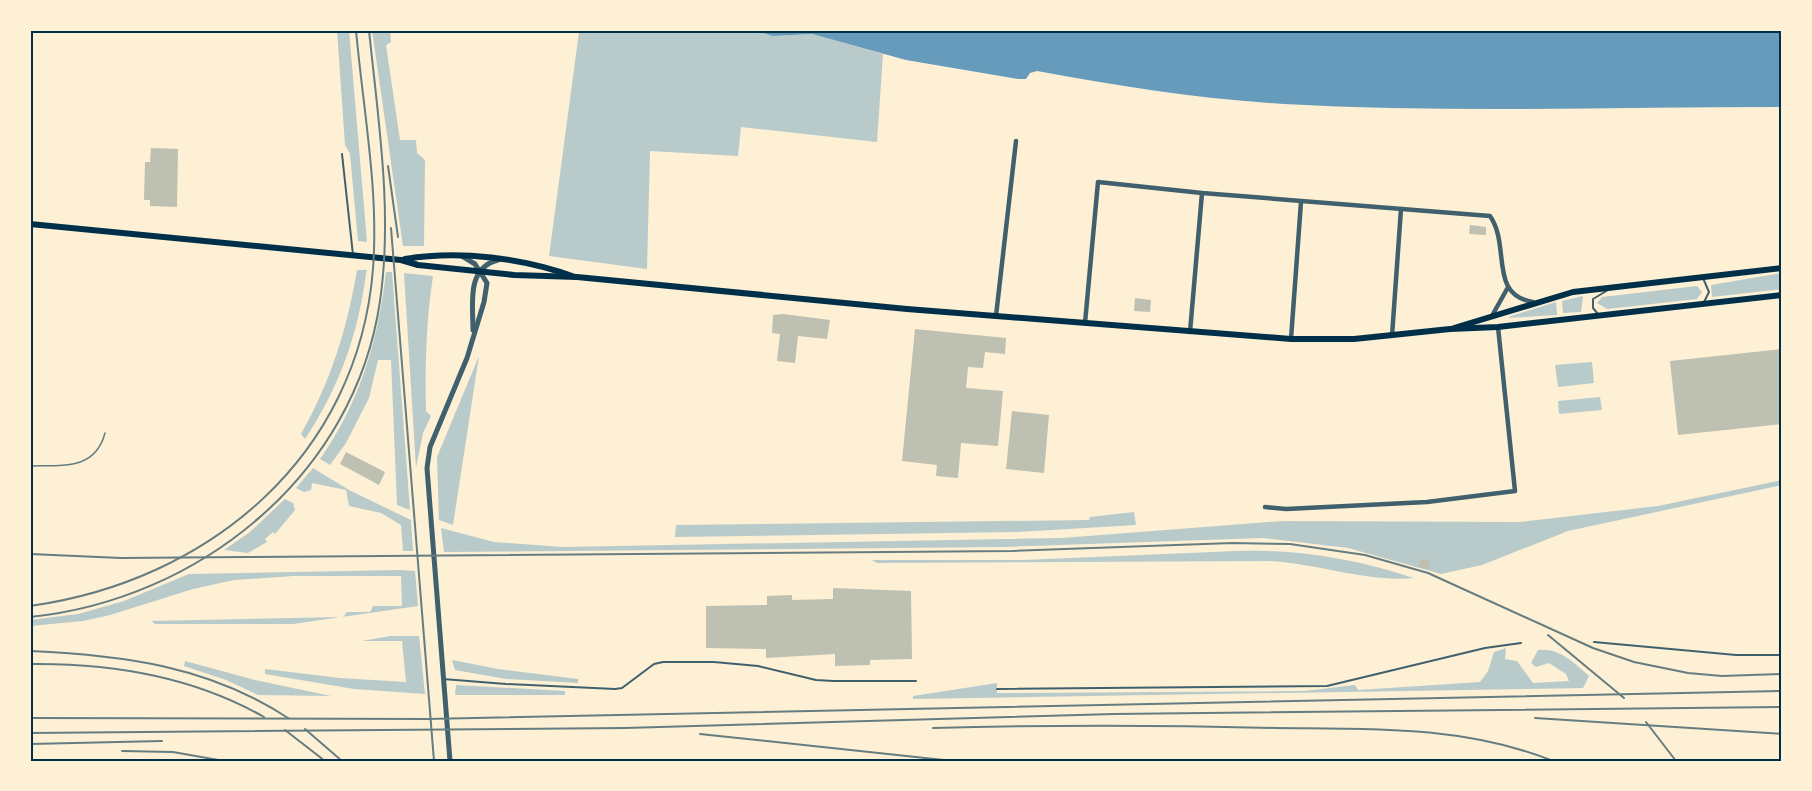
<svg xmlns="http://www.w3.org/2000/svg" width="1812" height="791" font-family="Montserrat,sans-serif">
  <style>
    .green { fill: #b9caca }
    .water { fill: #669bbc }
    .building { fill: #bec0b2 }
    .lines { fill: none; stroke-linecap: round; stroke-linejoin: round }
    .service { stroke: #3f606c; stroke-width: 2 }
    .minor { stroke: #3f606c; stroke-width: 4.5 }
    .tertiary { stroke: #3f606c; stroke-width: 5 }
    .secondary { stroke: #003049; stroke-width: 6 }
    .tram { stroke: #657d81; stroke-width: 1.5 }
    .rail { stroke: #657d81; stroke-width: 2 }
    .neatline { fill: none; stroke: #003049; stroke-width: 2 }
  </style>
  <rect width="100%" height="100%" fill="#fdf0d5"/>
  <g class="green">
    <polygon points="337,30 349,30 367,242 358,241 350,154 345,145"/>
    <polygon points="372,30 390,30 391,42 386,45 400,140 416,140 417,153 425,160 424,246 403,246"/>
    <polygon points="524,30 752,30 773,36 812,34 883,54 877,142 741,127 738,156 650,151 647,269 549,256 579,32"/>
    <path d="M357,270h10l-1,4c-8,61 -27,114 -61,165l-4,-5c30,-53 46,-105 56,-164z"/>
    <path d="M386,272h6l18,238 -13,-5 -6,-145h-13l-9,38 -23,45 -16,22 -10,-6c40,-57 58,-118 66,-187z"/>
    <path d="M404,273l29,3c-7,45 -8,89 -7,135l5,5 -8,17 -7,35z"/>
    <polygon points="1782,273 1782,289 1712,297 1711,285"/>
    <polygon points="1697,286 1702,292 1697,299 1607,309 1597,303 1602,297"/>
    <polygon points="1583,296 1581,312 1563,313 1562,301"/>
    <polygon points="1556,302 1557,315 1508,318 1511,316"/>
    <polygon points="479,356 453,525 439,520 437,457"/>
    <polygon points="1592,362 1594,383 1558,387 1555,365"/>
    <polygon points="1600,397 1602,410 1559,414 1558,401"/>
    <polygon points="313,468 349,490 411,520 413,551 403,551 401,525 381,513 349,506 346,490 312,483 311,490 304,492 296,488"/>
    <polygon points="1782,480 1782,485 1568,531 1482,565 1441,574 1348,548 1263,538 1003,547 444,552 441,528 494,542 563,547 1062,538 1283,521 1519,522 1658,506"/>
    <polygon points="285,499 293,503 295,510 275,534 273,532 265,539 267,542 248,553 224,550 250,532"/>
    <polygon points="1134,512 1136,525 1018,532 675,537 676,525 1089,520 1090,517"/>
    <path d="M1236,551c61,-2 120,8 178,27 -45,5 -99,-15 -146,-17l-391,2 -5,-3h151z"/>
    <polygon points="401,570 415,571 418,606 293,624 155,624 151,621 343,617 347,612 370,612 373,606 402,606 401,576 293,576 234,580 193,589 110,615 83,621 30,626 30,620 78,614 124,601 189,574"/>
    <polygon points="390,636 419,636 425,694 354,689 265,674 265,669 340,678 406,682 402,641 362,641"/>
    <path d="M1506,648l-1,11 12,2 16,22 36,-2 -3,-7 -17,-11 -13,4 -5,-4 7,-13c22,-2 35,12 51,26l-6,12 -670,11v-3l84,-13v10l308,-2 50,-6 3,5 122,-8 8,-11 6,-19z"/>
    <polygon points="452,660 498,669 578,679 578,683 506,679 455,670"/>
    <polygon points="185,661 255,680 331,696 258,695 226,680 184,666"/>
    <polygon points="456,685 565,691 565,695 455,695"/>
  </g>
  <path class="water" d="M752,30h1030v77c-166,0 -333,6 -498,-3 -83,-5 -166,-18 -247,-33l-7,2 -4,6h-8l-112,-19 -94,-26 -39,2z"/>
  <g class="building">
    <polygon points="151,148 178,149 177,207 150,206 150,200 144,200 145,162 150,162"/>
    <polygon points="1470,225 1486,227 1486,235 1469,234"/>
    <polygon points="1135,298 1151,300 1150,312 1134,311"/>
    <polygon points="783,314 830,320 827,339 798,336 795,363 777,361 780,334 772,333 773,315"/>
    <polygon points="915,329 1006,338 1005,354 985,352 983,368 968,367 966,388 1003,391 998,446 961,443 958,478 936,476 937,465 902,461"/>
    <polygon points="1782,349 1782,424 1678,435 1670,361"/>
    <polygon points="1012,411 1049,415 1044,473 1006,469"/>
    <polygon points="346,452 385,472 379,485 340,464"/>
    <polygon points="1420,559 1430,560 1428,569 1419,567"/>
    <polygon points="833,588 911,591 912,659 870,660 870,665 835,666 835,654 766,658 766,649 706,648 706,606 767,605 767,596 792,595 792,600 833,599"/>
  </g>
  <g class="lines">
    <g class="service">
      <polyline points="342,154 353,255"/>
      <polyline points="1703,278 1709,292 1704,302"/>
      <polyline points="1598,314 1593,308 1593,299 1608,290"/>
      <polyline points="1594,642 1736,655 1782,655"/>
      <polyline points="443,679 506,684 615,689 622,688 654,664 663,662 714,662 758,666 816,680 833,681 916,681"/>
      <polyline points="997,689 1327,686 1485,648 1521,643"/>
    </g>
    <g class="minor">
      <polyline points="1493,314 1507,289"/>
      <polyline points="996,316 1016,141"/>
      <path d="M1085,323l13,-141 104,11 288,23c21,30 -2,79 43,86"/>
      <polyline points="1190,332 1202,193"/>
      <polyline points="1392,336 1401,209"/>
      <polyline points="1291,339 1301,202"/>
      <polyline points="1265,507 1286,509 1427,502 1515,491 1498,327"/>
    </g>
    <g class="tertiary">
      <path d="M473,330c0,-26 -7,-62 25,-70"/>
      <polyline points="450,761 427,468 430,447 467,358 484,302 487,283 475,264 462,256"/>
    </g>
    <g class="secondary">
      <polyline points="30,224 401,260 418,265 514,275 577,277 907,309 1291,339 1354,339 1450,329 1498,327 1782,295"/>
      <path d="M405,259c55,-9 118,-1 170,18"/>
      <polyline points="1454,328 1573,292 1782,268"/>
    </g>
    <path class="tram" d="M30,466c31,-1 65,5 75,-33"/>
    <g class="rail">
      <polyline points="388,166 398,237"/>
      <polyline points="391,228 434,761"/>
      <polyline points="30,554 121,558 243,557 1012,551 1232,543 1290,544 1365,555 1428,573 1593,648 1634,662 1688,673 1722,676 1782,674"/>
      <path d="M30,606c179,-25 328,-149 343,-337 6,-79 -10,-160 -17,-239"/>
      <path d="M30,617c169,-17 325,-142 350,-316 13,-89 -2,-182 -11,-271"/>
      <polyline points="1548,635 1624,698"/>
      <path d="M30,651c92,4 179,15 258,67"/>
      <path d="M30,664c80,-1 164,13 234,53"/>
      <polyline points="30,718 427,719 1782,691"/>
      <polyline points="1535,718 1782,734"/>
      <polyline points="1646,722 1676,761"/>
      <path d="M933,728c114,-3 227,-3 342,0 94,1 189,-3 278,33"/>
      <polyline points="305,729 342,761"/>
      <polyline points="285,730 325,761"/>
      <polyline points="30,733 625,728 1114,714 1782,707"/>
      <polyline points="700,734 953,761"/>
      <polyline points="30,744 162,741"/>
      <polyline points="122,751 173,752 224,761"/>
    </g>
  </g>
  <rect width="1812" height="791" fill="none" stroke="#fdf0d5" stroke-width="63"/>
  <rect x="32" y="32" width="1748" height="728" class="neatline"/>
</svg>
